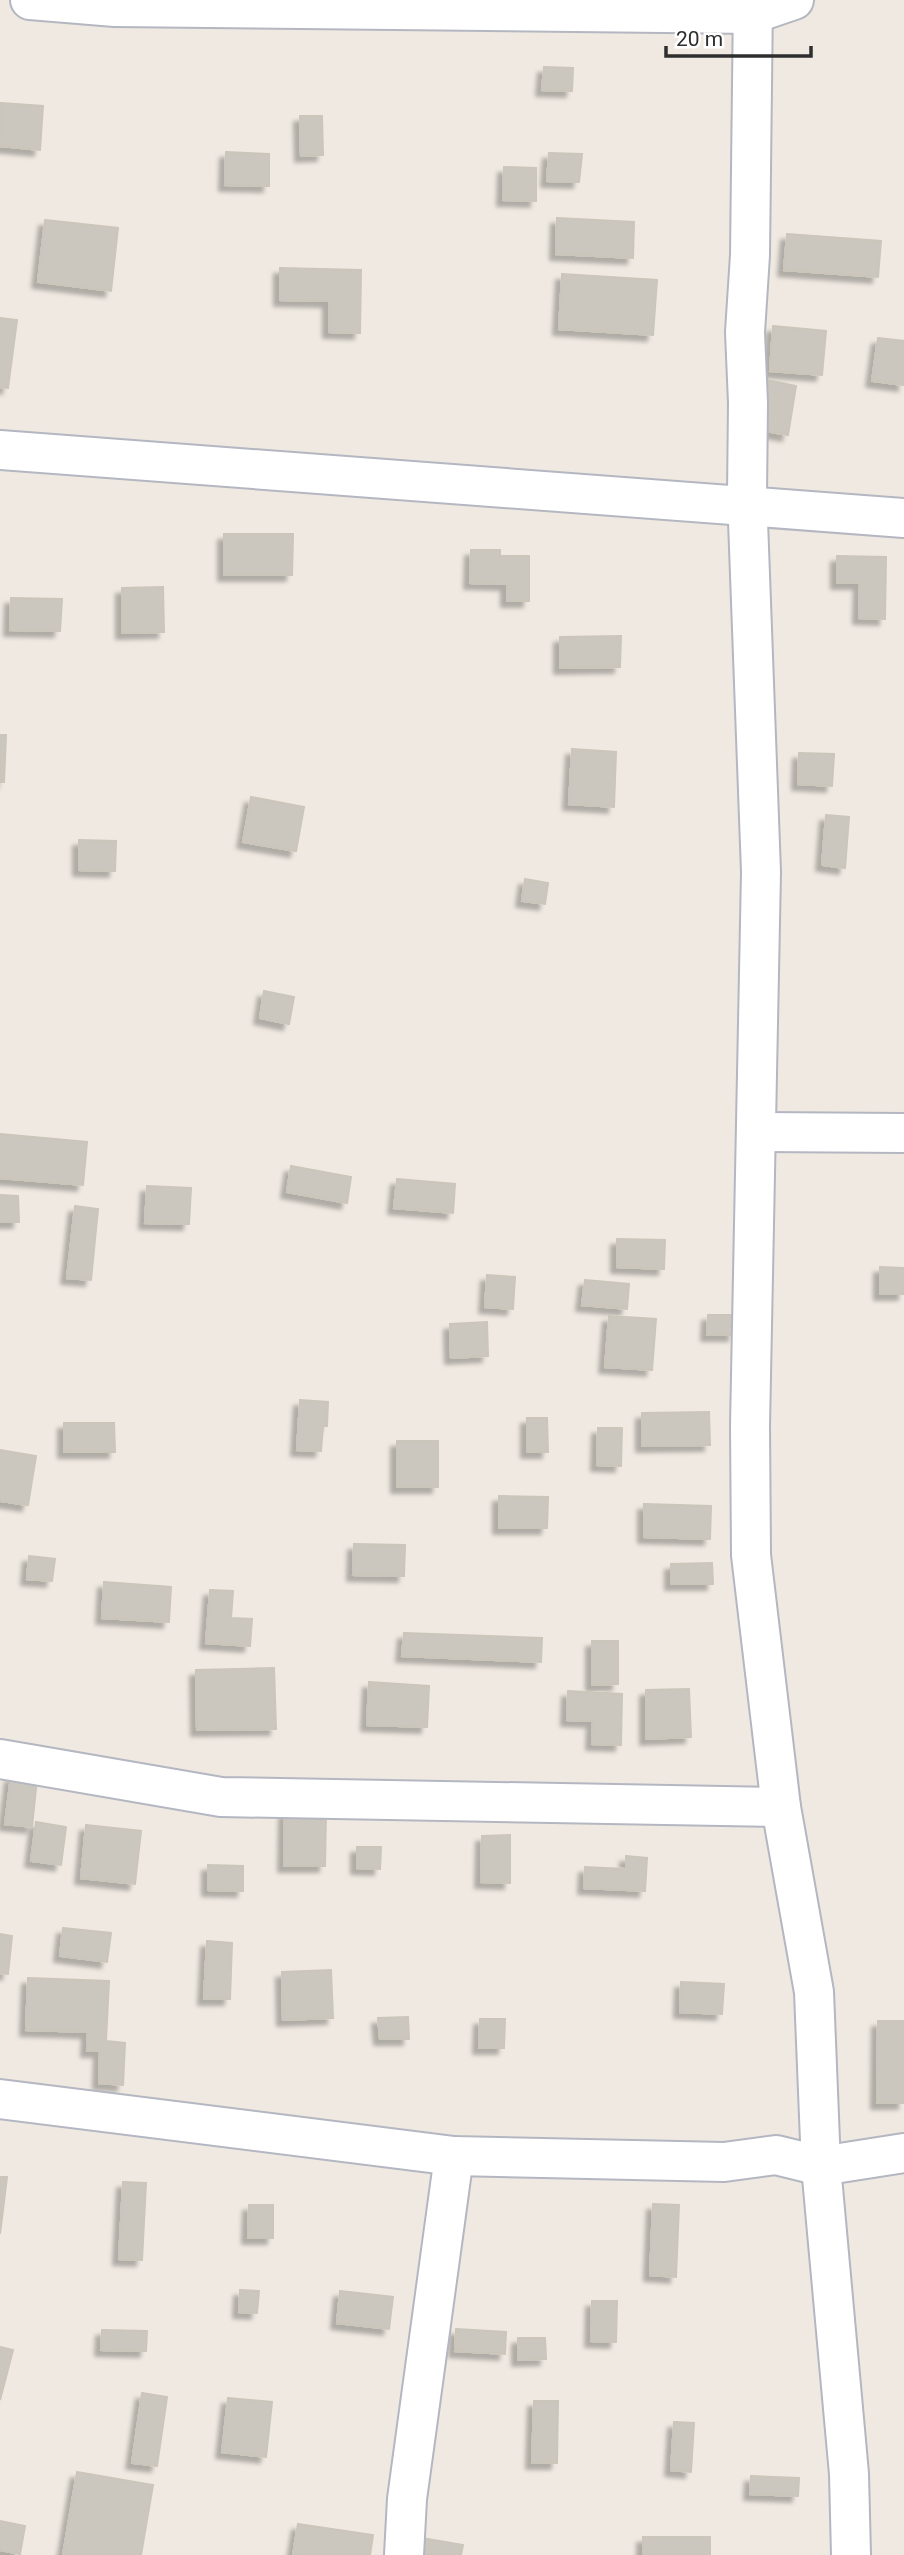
<svg xmlns="http://www.w3.org/2000/svg" width="904" height="2555" font-family="Roboto,sans-serif">
  <style>
    .building { fill: #cbc7bf; stroke: #cbc5ba; stroke-width: 2; filter: url(#shadow) }
    .lines { fill: none; stroke-linecap: round; stroke-linejoin: round }
    .minor-casing { stroke: #b4b7c1; stroke-width: 42 }
    .minor { stroke: #fff; stroke-width: 38 }
  </style>
  <defs>
    <filter id="shadow"><feDropShadow dx="-6" dy="6" stdDeviation="2" flood-color="#0004"/></filter>
  </defs>
  <rect width="100%" height="100%" fill="#efe9e1"/>
  <g class="building">
    <polygon points="544,67 573,68 572,91 542,90"/>
    <polygon points="1,103 43,106 40,150 0,146"/>
    <polygon points="300,116 322,116 323,155 301,156"/>
    <polygon points="226,152 269,154 269,186 225,185"/>
    <polygon points="549,153 582,154 579,182 547,181"/>
    <polygon points="504,167 536,168 536,201 503,200"/>
    <polygon points="557,218 634,222 633,258 556,254"/>
    <polygon points="45,220 118,228 111,291 38,282"/>
    <polygon points="787,234 881,241 878,277 784,270"/>
    <polygon points="280,268 361,270 360,333 329,332 329,301 280,300"/>
    <polygon points="562,274 657,280 653,335 559,329"/>
    <polygon points="0,318 17,320 8,388 0,387"/>
    <polygon points="773,326 826,331 822,375 770,371"/>
    <polygon points="878,338 904,341 904,385 872,381"/>
    <polygon points="768,380 796,386 788,435 760,430"/>
    <polygon points="224,534 293,534 292,575 224,575"/>
    <polygon points="471,550 500,550 500,556 529,556 529,601 507,601 507,584 470,583"/>
    <polygon points="837,556 886,557 885,619 859,618 860,583 837,583"/>
    <polygon points="163,587 164,632 122,633 122,588"/>
    <polygon points="11,598 62,599 60,631 10,630"/>
    <polygon points="621,636 620,667 560,668 560,637"/>
    <polygon points="0,735 6,735 4,782 0,782"/>
    <polygon points="572,749 616,752 614,807 569,804"/>
    <polygon points="799,753 834,754 832,786 798,784"/>
    <polygon points="251,797 304,807 296,851 243,842"/>
    <polygon points="826,815 849,817 845,868 822,865"/>
    <polygon points="79,840 116,841 115,871 79,870"/>
    <polygon points="525,879 548,883 545,904 522,901"/>
    <polygon points="264,991 294,997 289,1024 260,1018"/>
    <polygon points="0,1134 87,1142 83,1185 0,1178"/>
    <polygon points="291,1166 351,1177 347,1203 287,1192"/>
    <polygon points="397,1179 455,1184 453,1213 394,1208"/>
    <polygon points="147,1186 191,1188 189,1224 145,1223"/>
    <polygon points="0,1195 18,1196 19,1222 0,1222"/>
    <polygon points="75,1206 98,1209 91,1280 67,1278"/>
    <polygon points="617,1239 665,1240 664,1269 617,1267"/>
    <polygon points="880,1267 904,1268 904,1294 880,1294"/>
    <polygon points="487,1275 515,1277 513,1309 485,1307"/>
    <polygon points="585,1280 629,1284 627,1309 582,1305"/>
    <polygon points="708,1315 734,1315 734,1335 707,1335"/>
    <polygon points="609,1316 656,1319 652,1370 605,1367"/>
    <polygon points="487,1322 488,1356 451,1358 450,1324"/>
    <polygon points="300,1400 328,1402 327,1426 323,1426 321,1451 297,1450"/>
    <polygon points="709,1412 710,1445 642,1446 642,1413"/>
    <polygon points="527,1418 547,1418 548,1452 527,1452"/>
    <polygon points="64,1423 114,1423 115,1452 64,1452"/>
    <polygon points="598,1428 622,1428 621,1466 597,1465"/>
    <rect x="397" y="1441" width="41" height="46"/>
    <polygon points="0,1450 36,1456 28,1505 0,1501"/>
    <polygon points="499,1496 548,1497 547,1528 499,1528"/>
    <polygon points="644,1504 711,1506 710,1539 644,1537"/>
    <polygon points="354,1544 405,1545 404,1576 353,1575"/>
    <polygon points="29,1556 55,1559 52,1581 27,1579"/>
    <polygon points="712,1563 713,1584 671,1584 671,1564"/>
    <polygon points="104,1582 171,1587 169,1622 102,1618"/>
    <polygon points="210,1590 233,1591 231,1618 252,1619 250,1646 206,1643"/>
    <polygon points="404,1633 542,1638 541,1662 402,1656"/>
    <polygon points="592,1641 618,1641 618,1684 592,1685"/>
    <polygon points="274,1668 276,1729 197,1730 196,1670"/>
    <polygon points="369,1682 429,1686 427,1727 367,1725"/>
    <polygon points="689,1689 691,1737 646,1739 646,1690"/>
    <polygon points="568,1691 622,1694 621,1745 592,1744 593,1721 567,1720"/>
    <polygon points="11,1776 37,1779 32,1827 5,1824"/>
    <polygon points="285,1812 326,1813 325,1866 284,1866"/>
    <polygon points="36,1822 66,1827 61,1865 31,1861"/>
    <polygon points="86,1825 141,1831 135,1884 81,1878"/>
    <polygon points="510,1835 510,1883 481,1882 482,1836"/>
    <polygon points="357,1847 381,1847 380,1869 357,1868"/>
    <polygon points="626,1856 647,1858 645,1891 584,1888 585,1867 626,1869"/>
    <polygon points="208,1865 243,1866 243,1891 208,1890"/>
    <polygon points="63,1928 111,1933 107,1962 60,1956"/>
    <polygon points="0,1934 12,1936 8,1974 0,1973"/>
    <polygon points="207,1941 232,1943 230,1999 204,1999"/>
    <polygon points="331,1970 333,2018 283,2020 282,1972"/>
    <polygon points="28,1978 109,1981 106,2041 125,2043 123,2085 99,2083 100,2051 87,2051 88,2032 26,2030"/>
    <polygon points="681,1982 724,1984 722,2014 680,2012"/>
    <polygon points="408,2017 409,2039 380,2039 378,2018"/>
    <polygon points="480,2019 505,2019 504,2048 479,2048"/>
    <polygon points="878,2021 904,2021 904,2103 877,2103"/>
    <polygon points="0,2177 7,2177 0,2234"/>
    <polygon points="123,2182 146,2183 142,2260 119,2259"/>
    <polygon points="653,2204 679,2205 676,2277 650,2275"/>
    <polygon points="249,2205 273,2205 273,2238 248,2238"/>
    <polygon points="240,2290 259,2291 257,2313 239,2312"/>
    <polygon points="340,2291 393,2297 389,2329 337,2323"/>
    <polygon points="592,2301 617,2301 616,2342 591,2341"/>
    <polygon points="456,2329 506,2332 505,2354 455,2351"/>
    <polygon points="102,2330 147,2331 146,2351 101,2350"/>
    <polygon points="518,2338 545,2338 546,2359 518,2360"/>
    <polygon points="0,2347 13,2350 0,2400"/>
    <polygon points="142,2393 167,2397 157,2466 132,2463"/>
    <polygon points="228,2398 272,2402 266,2457 222,2452"/>
    <polygon points="534,2401 558,2401 557,2463 532,2463"/>
    <polygon points="674,2422 694,2423 691,2472 671,2470"/>
    <polygon points="77,2472 153,2485 141,2555 63,2555"/>
    <polygon points="751,2476 799,2478 798,2496 750,2494"/>
    <polygon points="0,2521 25,2526 20,2554 0,2550"/>
    <polygon points="298,2524 373,2535 370,2555 293,2555"/>
    <rect x="643" y="2537" width="67" height="18"/>
    <polygon points="422,2538 463,2545 461,2555 419,2555"/>
  </g>
  <g class="lines">
    <g class="minor-casing">
      <g id="minor">
        <polyline points="30,0 115,7 753,14 794,0"/>
        <polyline points="753,0 750,255 745,332 748,403 747,494 761,872 750,1426 751,1555 781,1807 814,1992 821,2166 849,2474 851,2555"/>
        <polyline points="0,450 904,518"/>
        <polyline points="756,1132 904,1133"/>
        <polyline points="0,1759 221,1797 781,1807"/>
        <polyline points="0,2099 454,2156 724,2162 776,2155 821,2166 904,2153"/>
        <polyline points="404,2555 407,2499 454,2156"/>
      </g>
    </g>
    <use href="#minor" class="minor"/>
  </g>
  <path d="M666 46v10h145v-10" fill="none" stroke="#2e2e2e" stroke-width="3.5"/>
  <text x="676" y="46" font-size="21" fill="#2e2e2e" stroke="#ffffff" stroke-width="5" paint-order="stroke">20 m</text>
</svg>
